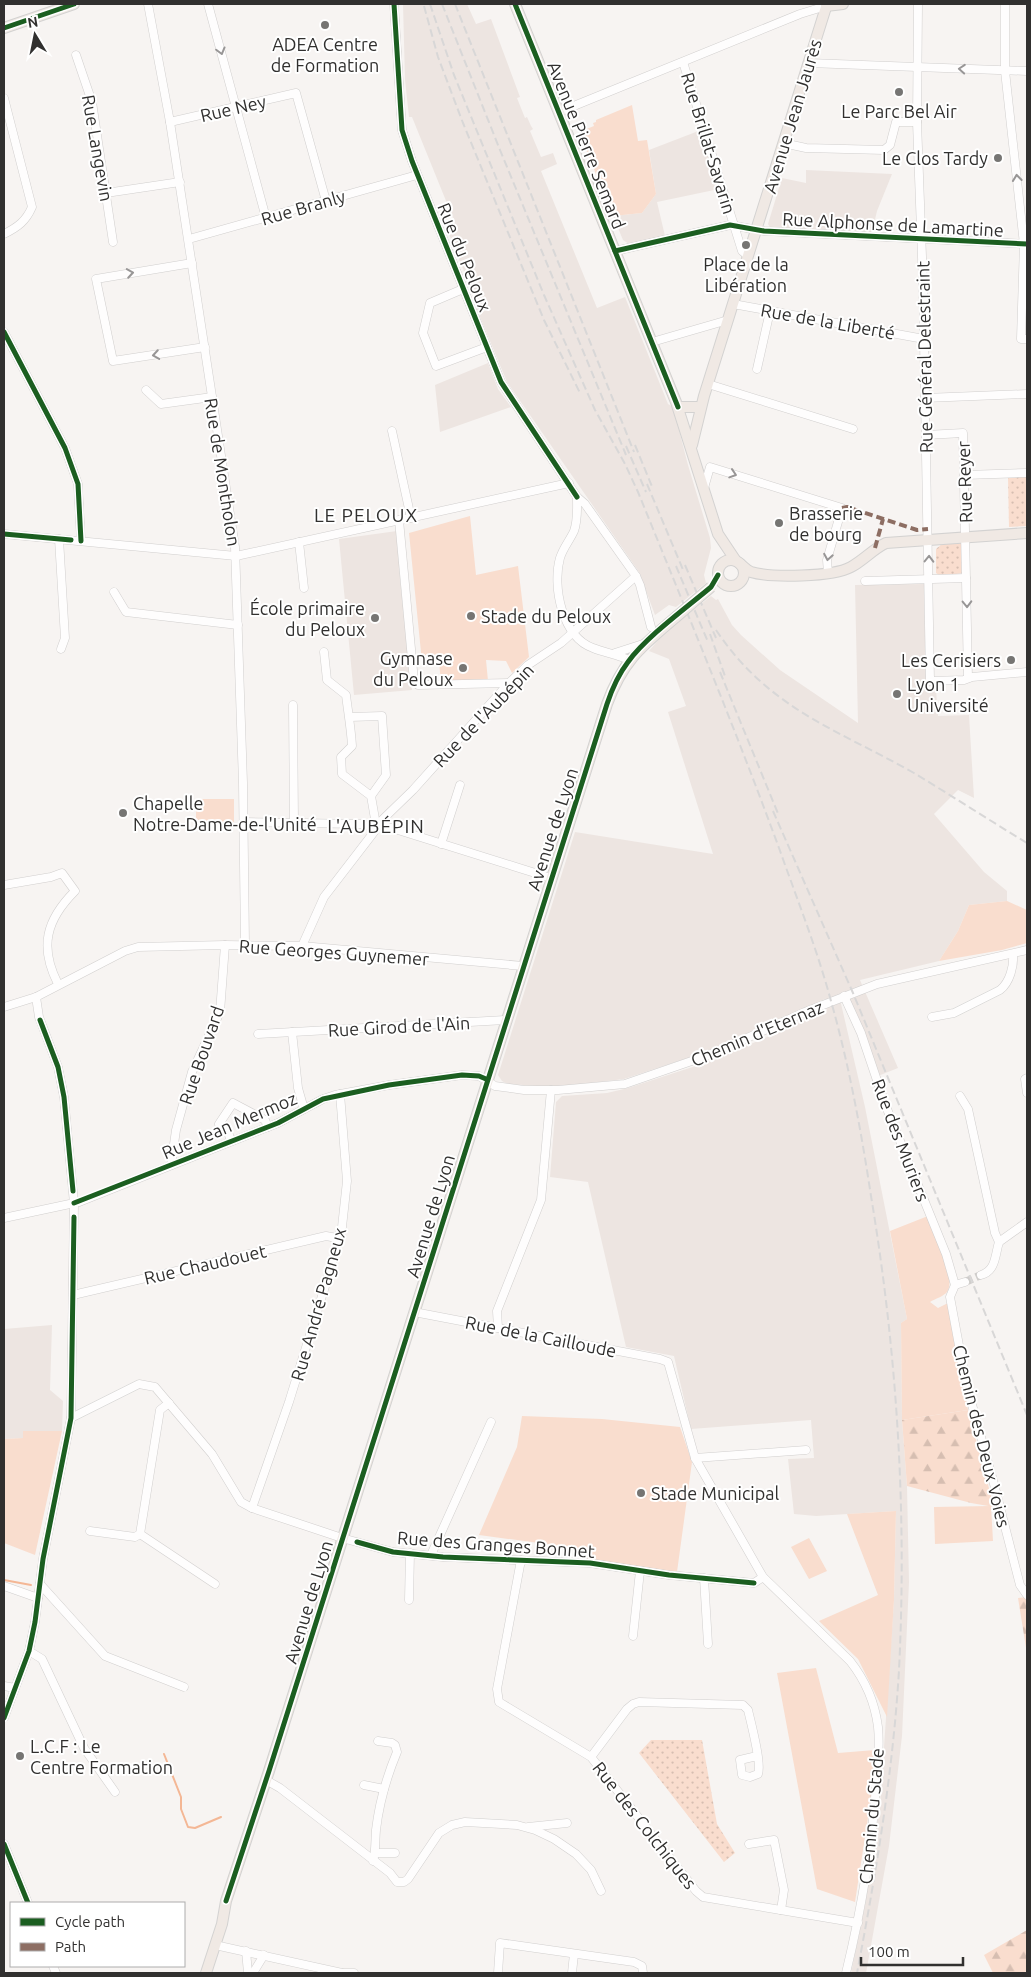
<svg xmlns="http://www.w3.org/2000/svg" width="1031" height="1977" font-family="Ubuntu,sans-serif">
  <style>
    .built { fill: #ede5e1 }
    .green { fill: #f9ddce }
    .forest { fill: url(#forest-firs) }
    .park { fill: url(#park-dots) }
    .lines { fill: none; stroke-linecap: round; stroke-linejoin: round }
    .stream { stroke: #f4b795; stroke-width: 2 }
    .minor-tunnel { stroke: #cfcdcb; stroke-width: 8; stroke-dasharray: 8 4; stroke-linecap: butt }
    .minor-casing { stroke: #d1cfce; stroke-width: 9 }
    .major-casing { stroke: #d3d2d1; stroke-width: 12 }
    .minor { stroke: #fefdfd; stroke-width: 8 }
    .major { stroke: #f0e9e4; stroke-width: 10 }
    .rail { stroke: #d8d7d7; stroke-width: 2; stroke-dasharray: 8 4; stroke-linecap: butt }
    .major-bridge-casing { stroke: #d3d2d1; stroke-width: 12; stroke-linecap: butt }
    .major-bridge { stroke: #f0e9e4; stroke-width: 10 }
    .quiet { stroke: #8d6e63; stroke-width: 4; stroke-dasharray: 8 4; stroke-linecap: butt }
    .cycleway-casing { stroke: #fff; stroke-width: 8 }
    .cycleway { stroke: #1b5e20; stroke-width: 5 }
    .oneway { stroke: #989696 }
    .poi-dot { fill: #767573; stroke: #fff; stroke-width: 2 }
    .labels { text-anchor: middle; dominant-baseline: central; stroke-width: 4; stroke-linejoin: round; paint-order: stroke }
    .poi-label { font-size: 18px; fill: #31302f; stroke: #fff; text-anchor: start }
    .street-label { font-size: 18px; fill: #31302f; stroke: #fff }
    .neighbourhood-label { font-size: 19px; letter-spacing: 1px; fill: #31302f; stroke: #fff }
  </style>
  <defs>
    <pattern id="forest-firs" width="22" height="20" patternUnits="userSpaceOnUse" patternTransform="scale(1.25)"><rect width="22" height="20" fill="#f9ddce"/><path d="M5 1l3.5 6h-7zM16 11l3.5 6h-7z" fill="#d6beb1"/></pattern>
    <pattern id="park-dots" width="8" height="8" patternUnits="userSpaceOnUse" patternTransform="scale(1.25)"><rect width="8" height="8" fill="#f9ddce"/><path d="M2 2h.1M6 6h.1" fill="none" stroke="#d6beb1" stroke-width="1.8" stroke-linecap="round"/></pattern>
  </defs>
  <rect width="100%" height="100%" fill="#f7f4f2"/>
  <g class="built">
    <polygon points="403,4 467,4 476,24 491,19 520,97 517,98 525,118 527,117 531,126 533,129 530,131 541,157 553,153 557,164 541,171 597,308 625,297 668,404 673,407 688,465 710,538 711,548 704,575 706,583 676,607 669,605 655,615 639,572 507,382 475,305 479,301 469,276 466,276 446,227 455,223 412,117 409,117 405,80"/>
    <polygon points="701,130 719,189 657,202 665,236 629,244 623,240 613,216 642,213 656,194 649,150"/>
    <polygon points="806,170 892,174 877,211 872,232 770,227 768,224 782,178 806,183"/>
    <polygon points="488,363 498,389 511,407 440,432 435,385"/>
    <polygon points="397,531 400,579 412,690 354,695 339,539"/>
    <polygon points="924,584 926,690 936,690 938,716 969,715 974,798 958,790 934,814 984,872 1007,891 1007,901 969,905 958,931 939,961 860,980 898,1068 878,1076 847,992 839,995 865,1107 907,1319 901,1323 902,1420 907,1486 909,1582 902,1736 889,1846 866,1973 851,1973 865,1905 880,1806 894,1600 896,1511 816,1516 794,1514 788,1459 814,1458 811,1420 691,1429 674,1356 626,1347 588,1182 550,1177 556,1102 562,1096 607,1093 628,1088 714,1060 827,1011 825,999 712,1050 624,1079 566,1086 537,1086 508,1084 502,1081 498,1075 575,832 713,854 668,712 686,706 669,659 649,651 664,633 711,596 716,600 718,599 732,625 741,635 780,670 858,723 855,585"/>
    <polygon points="52,1325 50,1390 63,1401 62,1431 23,1431 23,1438 4,1439 4,1329"/>
  </g>
  <g class="green">
    <polygon points="632,105 638,141 647,140 656,194 642,213 613,216 579,132 594,126 593,123 596,122 596,120"/>
    <polygon points="470,516 476,575 518,566 529,657 512,673 506,661 486,660 488,681 441,683 439,661 422,662 409,533"/>
    <rect x="196" y="799" width="38" height="23"/>
    <polygon points="1007,901 1027,910 1027,943 1002,950 939,961 958,931 969,905"/>
    <path d="M928,1216c6,15 29,63 19,76 -3,4 -12,7 -17,10l8,6 10,-5 20,107 -66,10 -1,-97 6,-4 -17,-88z"/>
    <polygon points="522,1416 602,1419 680,1427 692,1462 677,1572 585,1559 569,1547 479,1535 517,1447"/>
    <polygon points="23,1431 62,1431 35,1555 4,1543 4,1439 23,1438"/>
    <polygon points="991,1506 993,1541 935,1544 934,1507"/>
    <polygon points="896,1511 894,1600 887,1717 858,1659 819,1621 878,1595 847,1514"/>
    <polygon points="809,1538 827,1571 809,1579 791,1547"/>
    <polygon points="816,1668 838,1753 875,1750 874,1778 855,1902 817,1889 777,1673"/>
  </g>
  <g class="forest">
    <polygon points="968,1410 994,1507 971,1503 907,1486 902,1420"/>
    <polygon points="1027,1597 1027,1654 1018,1598"/>
    <polygon points="1027,1930 1027,1973 993,1973 984,1955"/>
  </g>
  <g class="park">
    <polygon points="1027,476 1027,526 1009,527 1008,477"/>
    <polygon points="963,543 964,573 940,576 936,573 936,549 942,544"/>
    <polygon points="651,1740 702,1740 717,1824 735,1853 724,1862 639,1753"/>
  </g>
  <g class="lines">
    <g class="stream">
      <polyline points="4,1580 31,1585"/>
      <polyline points="164,1754 181,1797 181,1809 188,1827 195,1828 221,1817"/>
    </g>
    <polyline class="minor-tunnel" points="965,1282 981,1275"/>
    <g class="minor-casing">
      <g id="minor">
        <polyline points="148,4 170,122 235,547 243,783 245,945"/>
        <polyline points="208,4 266,218"/>
        <path d="M394,4l8,126 10,31 89,221 76,115c0,11 1,23 -3,34 -4,9 -11,17 -14,27 -8,28 2,79 33,90 12,5 24,6 36,12"/>
        <polyline points="918,4 917,122 923,284 930,681 964,680 972,677 1027,672"/>
        <polyline points="1005,4 1005,71 1024,244 1021,339 1027,339"/>
        <polyline points="76,55 92,102 113,242"/>
        <polyline points="683,62 742,251 748,256"/>
        <polyline points="809,63 1027,71"/>
        <path d="M4,98l28,109c-6,14 -14,20 -28,27"/>
        <polyline points="559,112 800,14 826,6"/>
        <polyline points="170,122 296,93 326,201"/>
        <polyline points="783,143 806,148 884,150 890,145 896,122 917,122"/>
        <polyline points="106,193 180,182"/>
        <polyline points="189,239 417,175"/>
        <polyline points="615,251 730,225 764,231 1027,244"/>
        <polyline points="192,263 96,279 113,361 205,347"/>
        <polyline points="463,289 430,303 423,333 436,366 487,347"/>
        <polyline points="733,304 924,339"/>
        <polyline points="4,332 65,448 78,484 81,541"/>
        <polyline points="652,342 728,320"/>
        <polyline points="757,369 770,311"/>
        <polyline points="708,384 853,429"/>
        <polyline points="146,390 161,404 212,397"/>
        <polyline points="925,398 1027,394"/>
        <polyline points="392,431 411,518"/>
        <polyline points="926,435 963,433 968,678"/>
        <polyline points="965,475 1027,473"/>
        <polyline points="704,488 710,467 842,508 827,560 828,573"/>
        <polyline points="577,497 585,504 636,576 640,585 651,627"/>
        <polyline points="399,520 414,681 418,685 509,683"/>
        <polyline points="4,534 236,556 569,483"/>
        <polyline points="59,539 65,638 61,649"/>
        <polyline points="299,542 304,588"/>
        <polyline points="865,581 966,578"/>
        <polyline points="114,592 126,612 238,625"/>
        <path d="M324,652l3,28 19,15c2,17 5,33 6,51l-11,11 1,17 29,22 4,23"/>
        <polyline points="615,653 646,643"/>
        <polyline points="293,705 294,823"/>
        <polyline points="350,717 382,716 386,775 371,796"/>
        <polyline points="381,821 413,790 509,683 528,665 561,643 636,576"/>
        <polyline points="244,822 360,824 369,826"/>
        <polyline points="382,825 551,878"/>
        <polyline points="441,844 460,785"/>
        <path d="M4,885l47,-8 11,-4 13,18c-29,29 -36,56 -17,93"/>
        <polyline points="302,946 324,897 374,832"/>
        <polyline points="844,996 861,1033 885,1104 946,1254 955,1285"/>
        <polyline points="4,1007 36,997 125,951 138,947 225,945 302,946 523,966"/>
        <path d="M932,1017l22,-4 46,-23c10,-8 14,-24 13,-36"/>
        <polyline points="292,1032 298,1088 304,1109"/>
        <polyline points="258,1034 505,1020"/>
        <polyline points="1027,1078 1025,1079 1027,1093"/>
        <polyline points="960,1096 968,1109 995,1233 999,1242"/>
        <polyline points="231,1141 228,1132 219,1124 233,1103 265,1120 268,1127"/>
        <polyline points="171,1165 176,1130 192,1072 220,1012 225,945"/>
        <polyline points="4,1218 79,1202 278,1123 323,1099 335,1095 389,1085 462,1075 479,1076 495,1086 524,1090 558,1090 625,1084 709,1055 805,1012 877,984 1027,950"/>
        <path d="M981,1275c15,-4 14,-20 18,-33l28,-20"/>
        <polyline points="965,1282 955,1285 950,1297 966,1383 994,1484 1020,1585 1027,1595"/>
        <polyline points="73,1295 326,1236 337,1238"/>
        <path d="M414,1312l246,47 8,3 27,96 68,119 87,84c15,19 25,42 28,66 2,19 0,39 -2,58 -4,63 -15,126 -30,188"/>
        <polyline points="498,1328 497,1311 541,1200 551,1090"/>
        <polyline points="71,1418 139,1384 155,1387 212,1454 241,1502 252,1508 342,1538 393,1552 443,1557 590,1563 669,1575 754,1583 763,1577"/>
        <polyline points="695,1458 806,1450"/>
        <polyline points="252,1508 289,1402 336,1251 337,1238 342,1227 347,1181 340,1094"/>
        <polyline points="90,1531 135,1537 140,1534 160,1410 169,1403"/>
        <polyline points="140,1534 215,1584"/>
        <polyline points="431,1555 491,1422"/>
        <polyline points="521,1560 497,1689 499,1702 591,1757 696,1891 703,1897 858,1923"/>
        <polyline points="704,1578 708,1644"/>
        <polyline points="40,1584 105,1656 184,1687"/>
        <polyline points="4,1586 38,1598"/>
        <polyline points="409,1600 410,1553"/>
        <polyline points="633,1636 640,1571"/>
        <polyline points="29,1651 42,1659 84,1748 115,1792"/>
        <polyline points="4,1686 15,1688"/>
        <polyline points="4,1718 29,1651 35,1622 43,1559 71,1418 74,1203 64,1097 58,1067 39,1017 36,997"/>
        <path d="M591,1757l36,-48 6,-5 6,-2 104,3 5,5c3,13 14,54 10,64l-8,3 -8,-2 -2,-15 17,-4"/>
        <polyline points="266,1780 280,1788 390,1873 397,1882 404,1882 408,1879 439,1833 452,1825 465,1822 517,1825 535,1830 554,1839 576,1854 591,1870 601,1891"/>
        <polyline points="364,1785 384,1789"/>
        <polyline points="528,1827 567,1823"/>
        <polyline points="4,1844 28,1903"/>
        <polyline points="749,1844 774,1840 784,1890 781,1910"/>
        <polyline points="376,1853 395,1853"/>
        <path d="M373,1861c3,-10 2,-20 3,-31 3,-26 11,-54 21,-78l-2,-7 -3,-2 -14,-2"/>
        <polyline points="215,1945 342,1973"/>
        <polyline points="246,1951 248,1973"/>
        <polyline points="53,1966 56,1973"/>
        <polyline points="253,1973 264,1955"/>
        <polyline points="344,1973 354,1973"/>
        <polyline points="498,1973 500,1943 634,1962 642,1966 643,1973"/>
        <polyline points="572,1973 574,1954"/>
      </g>
    </g>
    <g class="major-casing">
      <g id="major">
        <polyline points="515,4 676,402 718,534 736,561"/>
        <polyline points="826,6 843,4"/>
        <polyline points="4,28 74,4"/>
        <polyline points="678,407 697,407"/>
        <polyline points="692,445 704,396 827,4"/>
        <circle cx="731" cy="573" r="13"/>
        <path d="M739,563c4,3 7,7 12,9 20,6 82,5 100,-5 13,-7 22,-18 35,-24l141,-10"/>
        <path d="M206,1973l16,-49 4,-23 43,-130 338,-1067c16,-44 35,-58 69,-87"/>
      </g>
    </g>
    <use href="#minor" class="minor"/>
    <use href="#major" class="major"/>
    <g class="rail">
      <path d="M430,4l24,71 90,220 51,115 30,54 13,28c48,118 97,236 141,356 18,51 38,101 52,153 18,64 30,129 40,195 26,156 36,316 28,474 -6,102 -23,203 -42,303"/>
      <polyline points="442,4 500,150 626,455"/>
      <polyline points="455,4 634,452"/>
      <polyline points="424,6 438,57 463,123 544,320 580,393"/>
      <polyline points="635,445 653,489"/>
      <polyline points="626,446 646,492"/>
      <polyline points="647,484 684,572"/>
      <polyline points="685,565 716,638"/>
      <polyline points="676,566 708,642"/>
      <path d="M716,630c53,79 120,99 198,143 38,23 75,47 113,70"/>
      <polyline points="710,634 726,679"/>
      <polyline points="720,672 779,816"/>
      <polyline points="773,811 853,993 1027,1415"/>
    </g>
    <g class="major-bridge-casing">
      <polyline id="major-bridge" points="676,617 711,587"/>
    </g>
    <use href="#major-bridge" class="major-bridge"/>
    <g class="quiet">
      <polyline points="842,508 847,507 917,530 928,529"/>
      <polyline points="875,548 883,519"/>
    </g>
    <g class="cycleway-casing">
      <g id="cycleway">
        <polyline points="394,4 402,130 412,161 501,382 577,497"/>
        <polyline points="515,4 678,407"/>
        <polyline points="4,28 74,4"/>
        <polyline points="615,251 730,225 764,231 1027,244"/>
        <polyline points="4,332 65,448 78,484 81,541"/>
        <polyline points="4,534 71,540"/>
        <polyline points="40,1020 58,1067 64,1097 73,1191"/>
        <polyline points="74,1203 278,1123 323,1099 389,1085 462,1075 479,1076 486,1079"/>
        <polyline points="357,1542 393,1552 443,1557 590,1563 669,1575 754,1583"/>
        <polyline points="4,1718 29,1651 35,1622 43,1559 71,1418 74,1217"/>
        <polyline points="4,1844 28,1903"/>
        <path d="M226,1901l43,-130 338,-1067c5,-15 11,-29 21,-42 18,-25 58,-54 83,-75l7,-12"/>
      </g>
    </g>
    <use href="#cycleway" class="cycleway"/>
  </g>
  <defs><path id="oneway-chevron" d="M-2-3.5L2.5 0L-2 3.5" fill="none" stroke-width="1.6" stroke-linecap="round" stroke-linejoin="round" transform="scale(1.25)"/></defs>
  <g class="oneway">
    <use href="#oneway-chevron" transform="translate(221 51) rotate(75)"/>
    <use href="#oneway-chevron" transform="translate(962 69) rotate(-176)"/>
    <use href="#oneway-chevron" transform="translate(1017 178) rotate(-96)"/>
    <use href="#oneway-chevron" transform="translate(130 273) rotate(-9)"/>
    <use href="#oneway-chevron" transform="translate(156 355) rotate(171)"/>
    <use href="#oneway-chevron" transform="translate(733 474) rotate(18)"/>
    <use href="#oneway-chevron" transform="translate(828 557) rotate(100)"/>
    <use href="#oneway-chevron" transform="translate(929 559) rotate(-89)"/>
    <use href="#oneway-chevron" transform="translate(967 604) rotate(89)"/>
  </g>
  <g class="poi-dot">
    <circle cx="325" cy="25" r="5"/>
    <circle cx="899" cy="92" r="5"/>
    <circle cx="998" cy="158" r="5"/>
    <circle cx="746" cy="245" r="5"/>
    <circle cx="779" cy="523" r="5"/>
    <circle cx="471" cy="616" r="5"/>
    <circle cx="375" cy="618" r="5"/>
    <circle cx="1011" cy="660" r="5"/>
    <circle cx="463" cy="668" r="5"/>
    <circle cx="897" cy="694" r="5"/>
    <circle cx="123" cy="813" r="5"/>
    <circle cx="641" cy="1493" r="5"/>
    <circle cx="20" cy="1756" r="5"/>
  </g>
  <g class="labels">
    <g class="poi-label">
      <text x="325" y="44" text-anchor="middle">ADEA Centre<tspan x="325" dy="21">de Formation</tspan></text>
      <text x="899" y="111" text-anchor="middle">Le Parc Bel Air</text>
      <text x="988" y="158" text-anchor="end">Le Clos Tardy</text>
      <text x="746" y="264" text-anchor="middle">Place de la<tspan x="746" dy="21">Libération</tspan></text>
      <text x="789" y="513">Brasserie<tspan x="789" dy="21">de bourg</tspan></text>
      <text x="365" y="608" text-anchor="end">École primaire<tspan x="365" dy="21">du Peloux</tspan></text>
      <text x="481" y="616">Stade du Peloux</text>
      <text x="453" y="658" text-anchor="end">Gymnase<tspan x="453" dy="21">du Peloux</tspan></text>
      <text x="1001" y="660" text-anchor="end">Les Cerisiers</text>
      <text x="907" y="684">Lyon 1<tspan x="907" dy="21">Université</tspan></text>
      <text x="133" y="803">Chapelle<tspan x="133" dy="21">Notre-Dame-de-l'Unité</tspan></text>
      <text x="651" y="1493">Stade Municipal</text>
      <text x="30" y="1746">L.C.F : Le<tspan x="30" dy="21">Centre Formation</tspan></text>
    </g>
    <g class="street-label">
      <text transform="translate(233 108) rotate(-13)">Rue Ney</text>
      <text transform="translate(792 116) rotate(-73)">Avenue Jean Jaurès</text>
      <text transform="translate(709 143) rotate(73)">Rue Brillat-Savarin</text>
      <text transform="translate(587 145) rotate(68)">Avenue Pierre Semard</text>
      <text transform="translate(98 148) rotate(80)">Rue Langevin</text>
      <text transform="translate(303 207) rotate(-16)">Rue Branly</text>
      <text transform="translate(893 224) rotate(3)">Rue Alphonse de Lamartine</text>
      <text transform="translate(465 257) rotate(68)">Rue du Peloux</text>
      <text transform="translate(828 321) rotate(10)">Rue de la Liberté</text>
      <text transform="translate(924 357) rotate(-91)">Rue Général Delestraint</text>
      <text transform="translate(223 472) rotate(81)">Rue de Montholon</text>
      <text transform="translate(964 482) rotate(-92)">Rue Reyer</text>
      <text transform="translate(483 715) rotate(-46)">Rue de l'Aubépin</text>
      <text transform="translate(552 829) rotate(-72)">Avenue de Lyon</text>
      <text transform="translate(334 952) rotate(4)">Rue Georges Guynemer</text>
      <text transform="translate(399 1026) rotate(-3)">Rue Girod de l'Ain</text>
      <text transform="translate(757 1033) rotate(-23)">Chemin d'Eternaz</text>
      <text transform="translate(201 1055) rotate(-71)">Rue Bouvard</text>
      <text transform="translate(229 1125) rotate(-23)">Rue Jean Mermoz</text>
      <text transform="translate(901 1140) rotate(69)">Rue des Muriers</text>
      <text transform="translate(430 1216) rotate(-73)">Avenue de Lyon</text>
      <text transform="translate(205 1264) rotate(-13)">Rue Chaudouet</text>
      <text transform="translate(318 1304) rotate(-74)">Rue André Pagneux</text>
      <text transform="translate(541 1336) rotate(11)">Rue de la Cailloude</text>
      <text transform="translate(982 1436) rotate(76)">Chemin des Deux Voies</text>
      <text transform="translate(496 1544) rotate(4)">Rue des Granges Bonnet</text>
      <text transform="translate(308 1602) rotate(-73)">Avenue de Lyon</text>
      <text transform="translate(871 1816) rotate(-85)">Chemin du Stade</text>
      <text transform="translate(645 1825) rotate(52)">Rue des Colchiques</text>
    </g>
    <g class="neighbourhood-label">
      <text x="366" y="515">LE PELOUX</text>
      <text x="376" y="826">L'AUBÉPIN</text>
    </g>
  </g>
  <rect width="1031" height="1977" fill="none" stroke="#31302f" stroke-width="10"/>
  <rect x="10" y="1902" width="175" height="65" fill="#ffffff" stroke="#adacac"/>
  <rect x="20" y="1918" width="25" height="8" fill="#1b5e20" stroke="#adacac"/>
  <text x="55" y="1927" font-size="15" fill="#31302f">Cycle path</text>
  <rect x="20" y="1943" width="25" height="8" fill="#8d6e63" stroke="#adacac"/>
  <text x="55" y="1952" font-size="15" fill="#31302f">Path</text>
  <g transform="translate(35 35) rotate(350)" stroke="#ffffff" stroke-width="4" paint-order="stroke">
  <path d="M0-4L9 19L0 12L-9 19Z" fill="#31302f"/>
  <text y="-8" font-size="14" font-weight="bold" text-anchor="middle" fill="#31302f">N</text>
  </g>
  <path d="M861 1957v8h102v-8" fill="none" stroke="#31302f" stroke-width="2.5"/>
  <text x="868" y="1957" font-size="15" fill="#31302f" stroke="#ffffff" stroke-width="4" paint-order="stroke">100 m</text>
</svg>
